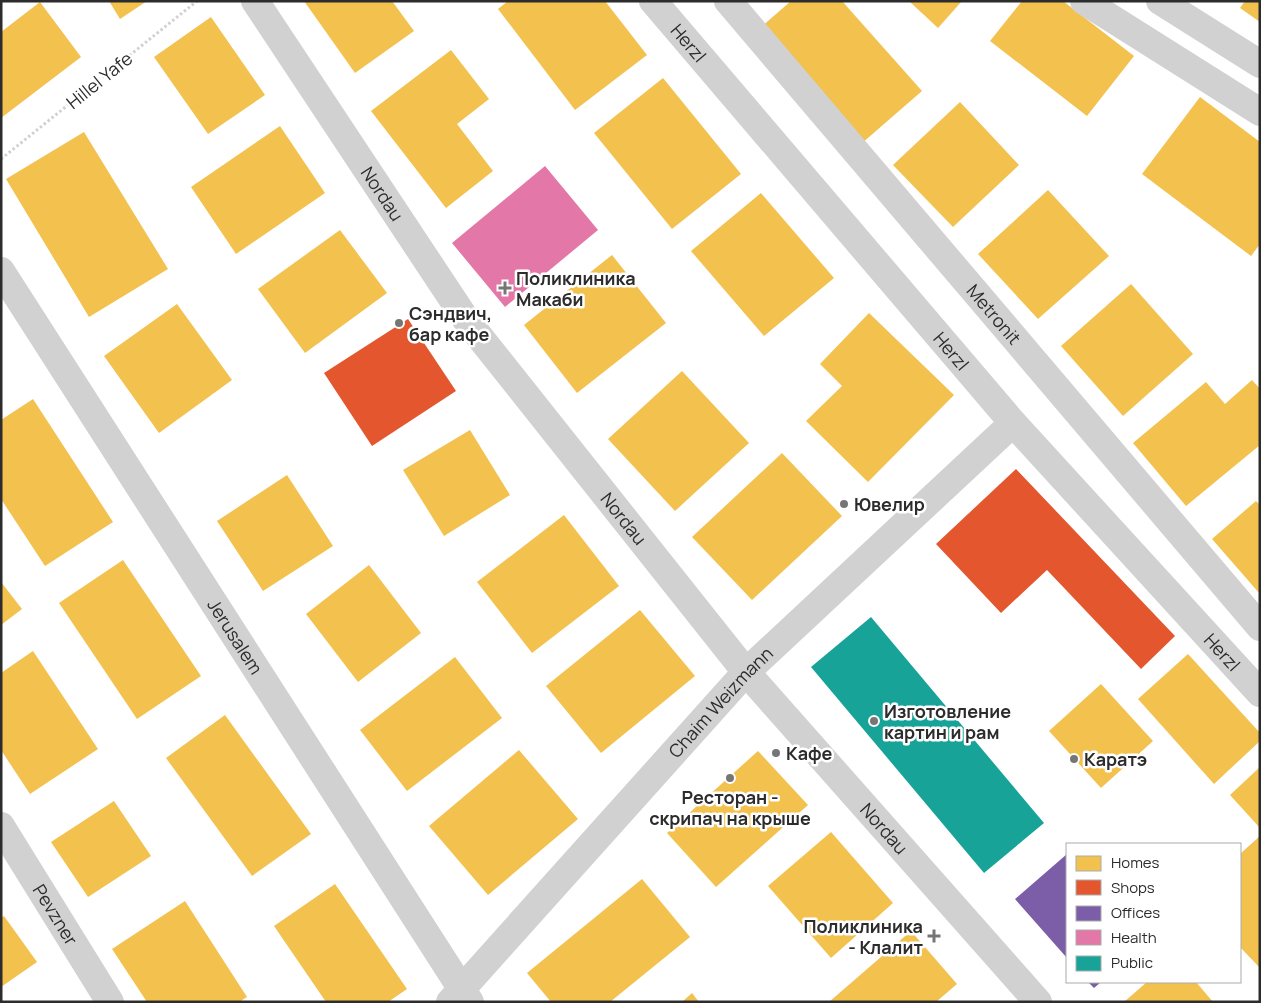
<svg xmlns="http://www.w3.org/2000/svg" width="1261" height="1003" font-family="Manrope,sans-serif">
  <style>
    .homes { fill: #f2c14e }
    .shops { fill: #e4572e }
    .offices { fill: #7b5ea7 }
    .health { fill: #e377a8 }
    .public { fill: #17a398 }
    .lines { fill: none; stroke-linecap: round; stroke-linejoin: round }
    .path { stroke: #d1d1d1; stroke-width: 3; stroke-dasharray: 2.5 2.5; stroke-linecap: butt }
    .minor { stroke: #d1d1d1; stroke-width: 28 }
    .poi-dot { fill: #767676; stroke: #fff; stroke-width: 2 }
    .labels { text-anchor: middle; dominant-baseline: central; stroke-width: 5; stroke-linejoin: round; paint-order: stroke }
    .street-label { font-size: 18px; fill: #2c2c2c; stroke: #fff }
    .poi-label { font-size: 18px; font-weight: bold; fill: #2c2c2c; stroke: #fff; text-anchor: start }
  </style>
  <rect width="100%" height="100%" fill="#fff"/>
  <g class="homes">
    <polygon points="109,1 147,1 120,19"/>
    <polygon points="304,1 392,1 414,31 355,73"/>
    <polygon points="508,1 605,1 647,55 575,110 498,9"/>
    <polygon points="791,1 842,1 922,91 861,144 760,28"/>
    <polygon points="909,1 962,1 938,28"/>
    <polygon points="1022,1 1063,1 1134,56 1087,116 990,41"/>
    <polygon points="1245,1 1260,1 1260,22 1240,8"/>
    <polygon points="40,2 81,57 1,118 1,32"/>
    <polygon points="211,17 265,95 208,134 154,57"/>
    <polygon points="451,50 489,99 457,124 493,171 446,208 371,111"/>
    <polygon points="663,78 741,174 672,229 594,133"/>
    <polygon points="1200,97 1260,142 1260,244 1251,256 1142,174"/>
    <polygon points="960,102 1019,165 953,227 893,165"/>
    <polygon points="280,126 325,193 236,254 191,187"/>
    <polygon points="84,132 168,269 89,317 6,179"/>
    <polygon points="1048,190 1109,256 1038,319 978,254"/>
    <polygon points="761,193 834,278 764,336 691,251"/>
    <polygon points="340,230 387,293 305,353 258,289"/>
    <polygon points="612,255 666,323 577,393 524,325"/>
    <polygon points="1131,284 1193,354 1123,416 1061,346"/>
    <polygon points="177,304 232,380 159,433 104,356"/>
    <polygon points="869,313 954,395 868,482 806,421 842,386 820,364"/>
    <polygon points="682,371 749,443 675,511 608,439"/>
    <polygon points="1252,380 1260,389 1260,445 1186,506 1133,443 1206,382 1225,404"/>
    <polygon points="33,399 113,522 45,566 1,499 1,420"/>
    <polygon points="470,430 510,495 444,536 403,470"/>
    <polygon points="782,453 842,516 752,600 692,537"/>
    <polygon points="287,475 333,546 263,591 217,521"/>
    <polygon points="1256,501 1260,505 1260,594 1212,539"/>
    <polygon points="564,515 619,586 532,653 477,582"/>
    <polygon points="123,560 201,676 137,719 59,603"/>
    <polygon points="369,565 421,633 358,682 306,614"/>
    <polygon points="1,582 22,609 1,625"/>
    <polygon points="640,610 695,676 601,753 546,686"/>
    <polygon points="33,651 98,749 30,794 1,750 1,673"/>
    <polygon points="1188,654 1260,733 1260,741 1214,784 1138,699"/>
    <polygon points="455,657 502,718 407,791 360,730"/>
    <polygon points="1101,684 1153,741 1101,788 1049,731"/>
    <polygon points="225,715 311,834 252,876 166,758"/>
    <polygon points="519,750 578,819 488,895 429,826"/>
    <polygon points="758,751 808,805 716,887 667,833"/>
    <polygon points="1260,767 1260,828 1230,795"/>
    <polygon points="114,801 151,856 88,897 51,842"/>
    <polygon points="831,832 893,903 831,958 768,886"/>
    <polygon points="1260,836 1260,968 1240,947 1240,854"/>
    <polygon points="642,879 690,937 610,1002 551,1002 527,973"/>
    <polygon points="335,884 407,989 388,1002 326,1002 274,926"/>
    <polygon points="185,901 247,997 239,1002 147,1002 112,949"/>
    <polygon points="4,916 37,962 1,987 1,918"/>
    <polygon points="911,931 957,984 936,1002 829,1002"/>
    <polygon points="1147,982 1196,982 1213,1002 1124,1002"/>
    <polygon points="692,993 699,1002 682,1002"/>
  </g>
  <g class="shops">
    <polygon points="408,319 456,391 372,446 324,373"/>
    <polygon points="1016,469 1175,636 1141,669 1047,570 1001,613 936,544"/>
  </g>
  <g class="offices">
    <polygon points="1067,854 1067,958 1015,899"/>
    <polygon points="1088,982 1101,982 1094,988"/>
  </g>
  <polygon class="health" points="545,166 598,230 505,307 452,243"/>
  <polygon class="public" points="871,617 1044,823 984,873 811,667"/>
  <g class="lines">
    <polyline class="path" points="1,159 197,1"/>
    <g class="minor">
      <path id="s1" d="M255,1l212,320 279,351 292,330"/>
      <path id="s2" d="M653,1l360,422 247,270"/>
      <path id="s3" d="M728,1l532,626"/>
      <polyline points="1084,1 1260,112"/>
      <polyline points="1160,1 1260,64"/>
      <path id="s4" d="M1,271l469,731"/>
      <path id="s5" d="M1,826l109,176"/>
      <path id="s6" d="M450,1002l296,-330 267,-249"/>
    </g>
  </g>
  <g class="poi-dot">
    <path d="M502.5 280.5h5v5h5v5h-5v5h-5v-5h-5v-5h5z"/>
    <circle cx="399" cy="323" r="5"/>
    <circle cx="844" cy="504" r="5"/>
    <circle cx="874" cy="721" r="5"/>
    <circle cx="776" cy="753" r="5"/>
    <circle cx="1074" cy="759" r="5"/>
    <circle cx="730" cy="778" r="5"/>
    <path d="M931.5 928.5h5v5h5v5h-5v5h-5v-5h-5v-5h5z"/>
  </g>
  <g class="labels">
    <g class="street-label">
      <text stroke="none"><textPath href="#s2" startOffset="55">Herzl</textPath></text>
      <text transform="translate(99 80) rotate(-39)">Hillel Yafe</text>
      <text stroke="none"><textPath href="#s1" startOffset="231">Nordau</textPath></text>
      <text stroke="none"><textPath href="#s3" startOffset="411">Metronit</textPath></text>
      <text stroke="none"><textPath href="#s2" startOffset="460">Herzl</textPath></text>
      <text stroke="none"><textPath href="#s1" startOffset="636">Nordau</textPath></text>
      <text stroke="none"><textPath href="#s4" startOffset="434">Jerusalem</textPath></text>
      <text stroke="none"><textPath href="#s2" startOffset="865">Herzl</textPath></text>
      <text stroke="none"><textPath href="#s6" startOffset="404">Chaim Weizmann</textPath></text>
      <text stroke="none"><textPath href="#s1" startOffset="1041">Nordau</textPath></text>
      <text stroke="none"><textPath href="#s5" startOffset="104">Pevzner</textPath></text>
    </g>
    <g class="poi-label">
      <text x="516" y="278">Поликлиника<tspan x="516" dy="21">Макаби</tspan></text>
      <text x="409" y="313">Сэндвич,<tspan x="409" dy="21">бар кафе</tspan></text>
      <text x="854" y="504">Ювелир</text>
      <text x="884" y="711">Изготовление<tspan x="884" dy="21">картин и рам</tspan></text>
      <text x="786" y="753">Кафе</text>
      <text x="1084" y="759">Каратэ</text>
      <text x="730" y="797" text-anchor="middle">Ресторан -<tspan x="730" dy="21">скрипач на крыше</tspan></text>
      <text x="923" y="926" text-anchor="end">Поликлиника<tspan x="923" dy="21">- Клалит</tspan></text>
    </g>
  </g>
  <rect width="1261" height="1003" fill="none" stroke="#2c2c2c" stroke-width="5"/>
  <rect x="1066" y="843" width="175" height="140" fill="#ffffff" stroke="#ababab"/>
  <rect x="1076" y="856" width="25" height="15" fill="#f2c14e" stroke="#ababab"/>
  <text x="1111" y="868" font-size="15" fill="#2c2c2c">Homes</text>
  <rect x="1076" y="880" width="25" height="15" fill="#e4572e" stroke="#ababab"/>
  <text x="1111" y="893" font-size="15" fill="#2c2c2c">Shops</text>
  <rect x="1076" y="906" width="25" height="15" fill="#7b5ea7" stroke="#ababab"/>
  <text x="1111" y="918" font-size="15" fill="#2c2c2c">Offices</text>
  <rect x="1076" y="930" width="25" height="15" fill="#e377a8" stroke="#ababab"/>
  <text x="1111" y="943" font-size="15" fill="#2c2c2c">Health</text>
  <rect x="1076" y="956" width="25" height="15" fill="#17a398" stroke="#ababab"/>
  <text x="1111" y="968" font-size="15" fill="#2c2c2c">Public</text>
</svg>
